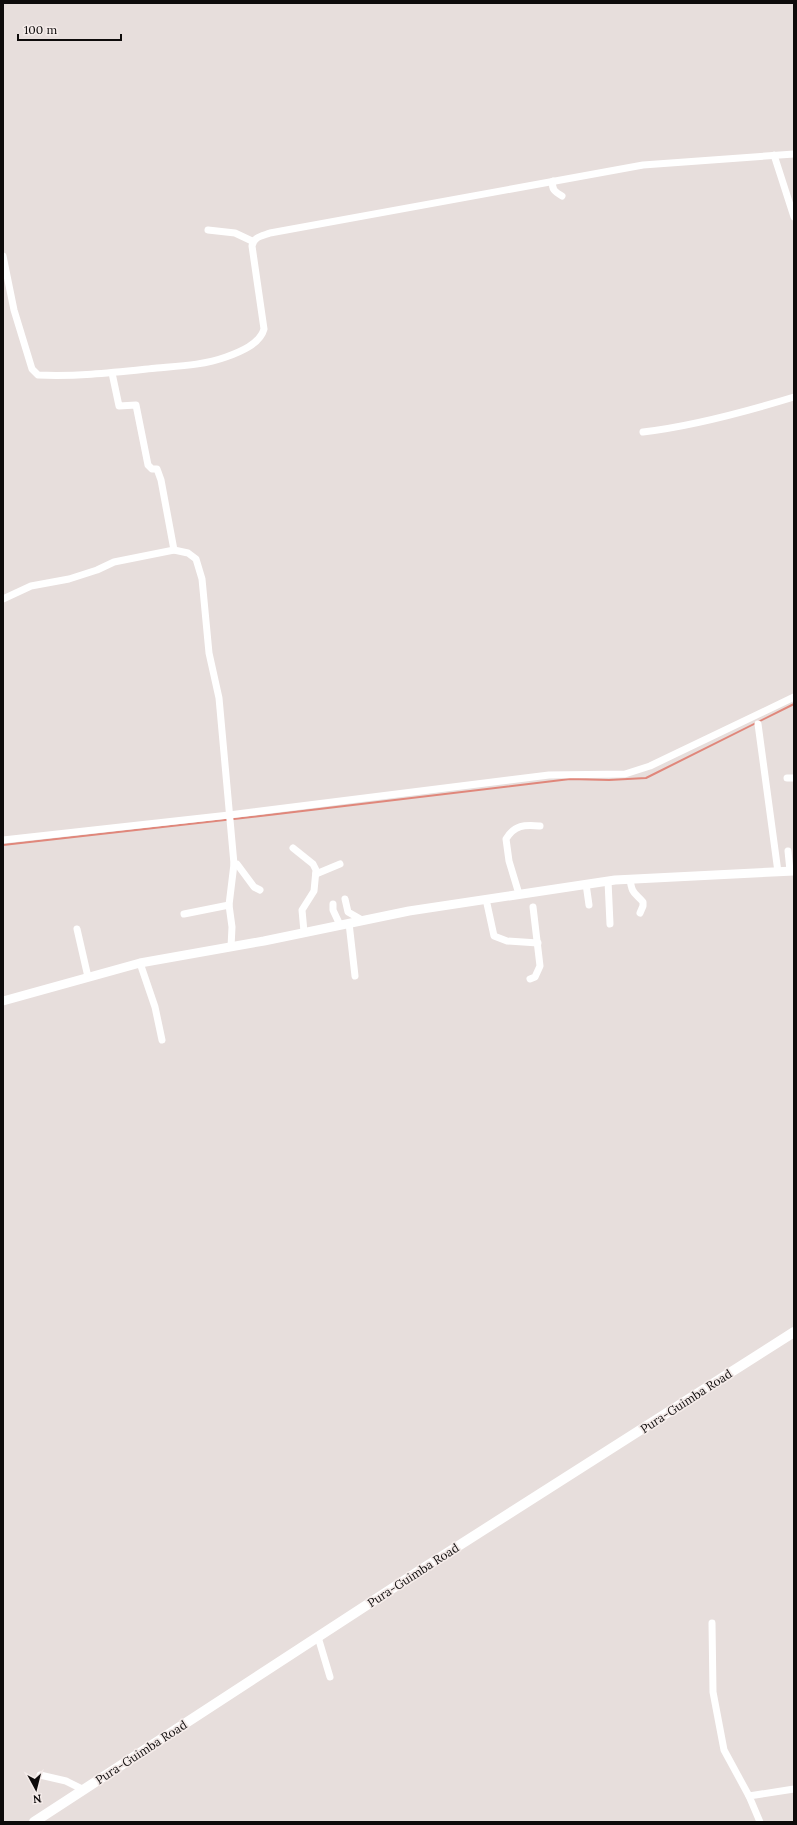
<svg xmlns="http://www.w3.org/2000/svg" width="797" height="1825" font-family="Lora,serif">
  <style>
    .lines { fill: none; stroke-linecap: round; stroke-linejoin: round }
    .stream { stroke: #e0877b; stroke-width: 2 }
    .minor { stroke: #fff; stroke-width: 7 }
    .tertiary { stroke: #fff; stroke-width: 9 }
    .secondary { stroke: #fff; stroke-width: 10 }
    .labels { text-anchor: middle; dominant-baseline: central; stroke-width: 3.5; stroke-linejoin: round; paint-order: stroke }
    .street-label { font-size: 12px; fill: #0e0b0b; stroke: #f4ebe9 }
  </style>
  <rect width="100%" height="100%" fill="#e7dedc"/>
  <g class="lines">
    <polyline class="stream" points="3,845 269,815 570,779 609,780 646,778 794,704"/>
    <g class="minor">
      <polyline points="774,155 794,217"/>
      <path d="M553,181c-2,8 2,11 9,15"/>
      <polyline points="208,230 235,233 252,241"/>
      <path d="M3,256l11,54 18,59 6,6c39,2 80,-3 119,-7 23,-2 47,-3 69,-11 14,-5 34,-13 38,-28l-12,-83c1,-9 10,-10 18,-13l373,-68 151,-11"/>
      <polyline points="112,373 119,406 136,405 148,465 152,469 157,469 161,480 174,550"/>
      <path d="M643,432c51,-6 102,-20 151,-35"/>
      <polyline points="3,599 31,586 69,579 97,570 114,562 174,550 188,553 196,559 202,579 209,653 219,698 234,864 229,905 232,927 231,947"/>
      <polyline points="758,724 778,872"/>
      <polyline points="787,778 794,778"/>
      <polyline points="3,840 229,815 549,775 625,774 650,766 794,697"/>
      <polyline points="293,848 313,864 316,870 314,891 302,910 304,932"/>
      <polyline points="788,851 790,871"/>
      <polyline points="234,864 237,864 254,887 260,890"/>
      <polyline points="316,874 340,864"/>
      <path d="M630,879c2,15 4,13 13,23v4l-3,7"/>
      <polyline points="608,881 610,924"/>
      <polyline points="586,884 589,905"/>
      <path d="M519,894l-10,-33 -3,-22c9,-15 19,-14 34,-13"/>
      <polyline points="345,899 348,912 362,920"/>
      <polyline points="486,899 494,936 507,941 538,943"/>
      <polyline points="333,904 333,910 340,925"/>
      <polyline points="184,914 229,905"/>
      <polyline points="349,923 355,976"/>
      <polyline points="77,929 88,977"/>
      <polyline points="140,963 155,1007 162,1040"/>
      <polyline points="530,979 535,977 540,966 533,907"/>
      <polyline points="712,1623 713,1692 724,1750 749,1796"/>
      <polyline points="318,1637 330,1677"/>
      <polyline points="40,1775 66,1781 84,1790"/>
      <polyline points="760,1822 749,1796 794,1789"/>
    </g>
    <polyline class="tertiary" points="3,1001 140,963 264,941 409,911 615,880 794,871"/>
    <polyline class="secondary" points="34,1822 419,1571 794,1332"/>
  </g>
  <g class="labels">
    <g class="street-label">
      <text transform="translate(686 1401) rotate(-33)">Pura-Guimba Road</text>
      <text transform="translate(413 1575) rotate(-33)">Pura-Guimba Road</text>
      <text transform="translate(141 1752) rotate(-33)">Pura-Guimba Road</text>
    </g>
  </g>
  <rect width="797" height="1825" fill="none" stroke="#0e0b0b" stroke-width="8"/>
  <g transform="translate(36 1789) rotate(173)" stroke="#f4ebe9" stroke-width="3" paint-order="stroke">
  <path d="M0-3L7 15L0 10L-7 15Z" fill="#0e0b0b"/>
  <text y="-6" font-size="11" font-weight="bold" text-anchor="middle" fill="#0e0b0b">N</text>
  </g>
  <path d="M18 34v6h103v-6" fill="none" stroke="#0e0b0b" stroke-width="2"/>
  <text x="24" y="34" font-size="12" fill="#0e0b0b" stroke="#f4ebe9" stroke-width="3" paint-order="stroke">100 m</text>
</svg>
